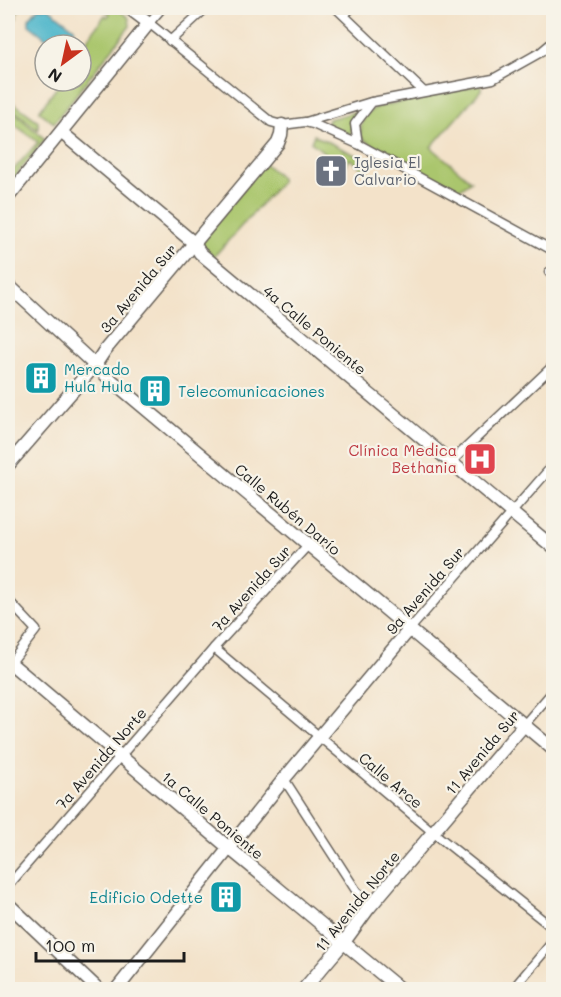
<svg xmlns="http://www.w3.org/2000/svg" width="561" height="997" font-family="Mali,sans-serif">
  <style>
    .green { fill: #aac66d; stroke: #637144; stroke-width: 1.5 }
    .water { fill: #4db6ca; stroke: #346973; stroke-width: 1.5 }
    .lines { fill: none; stroke-linecap: round; stroke-linejoin: round }
    .street-casing { stroke: #676159; stroke-width: 11 }
    .secondary-casing { stroke: #676159; stroke-width: 15 }
    .street { stroke: #fff; stroke-width: 8 }
    .secondary { stroke: #fff; stroke-width: 12 }
    .labels { text-anchor: middle; dominant-baseline: central; stroke-width: 4.5; stroke-linejoin: round; paint-order: stroke }
    .worship-label { font-size: 15px; fill: #5b616d; stroke: #f7f3e8; text-anchor: start }
    .street-label { font-size: 15px; fill: #1c1c1c; stroke: #f7f3e8 }
    .culture-label { font-size: 15px; fill: #0d838f; stroke: #f7f3e8; text-anchor: start }
    .health-label { font-size: 15px; fill: #be3a42; stroke: #f7f3e8; text-anchor: end }
  </style>
  <rect width="100%" height="100%" fill="#f7f3e8"/>
  <filter id="ink" filterUnits="userSpaceOnUse"><feTurbulence type="fractalNoise" baseFrequency=".0167" numOctaves="2"/><feDisplacementMap in="SourceGraphic" scale="12" xChannelSelector="R" yChannelSelector="G"/><feConvolveMatrix kernelMatrix="1 2 1 2 8 2 1 2 1" color-interpolation-filters="sRGB"/></filter>
  <filter id="wash" filterUnits="userSpaceOnUse"><feTurbulence type="fractalNoise" baseFrequency=".008" numOctaves="4" result="noise"/><feDisplacementMap in="SourceGraphic" scale="24" xChannelSelector="R" yChannelSelector="G"/><feGaussianBlur stdDeviation="1.35" result="paint"/><feColorMatrix in="noise" values="0 0 0 0 0 0 0 0 0 0 0 0 0 0 0 0 0 1.4 0 .05"/><feComposite in="paint" operator="in"/></filter>
  <g filter="url(#wash)">
    <rect width="100%" height="100%" fill="#f3e2c9"/>
    <g class="green">
      <polygon points="8,8 21,8 15,15 17,17 8,29"/>
      <polygon points="102,8 116,8 129,18 130,26 54,123 39,111 57,87 56,81 81,81 81,48 105,15 107,17 110,14"/>
      <path d="M479,85l2,1v4l-50,57 40,34 -15,11 -92,-52 -3,-3c-2,-14 3,-24 16,-30z"/>
      <polygon points="15,104 38,121 38,130 9,106"/>
      <polygon points="9,108 45,139 13,179 8,176 38,142 8,120"/>
      <polygon points="355,112 357,114 353,120 351,135 328,125 327,122 329,119"/>
      <polygon points="314,135 372,163 366,171 350,159 343,168 311,142"/>
      <polygon points="262,161 281,178 281,182 210,261 194,244"/>
    </g>
    <polygon class="water" points="38,8 48,8 74,28 75,34 66,45 55,45 29,25 29,19"/>
  </g>
  <g filter="url(#ink)">
    <g class="lines">
      <g class="street-casing">
        <g id="street">
          <polyline points="162,8 149,23 271,122 282,125 305,122 313,124 358,144 554,251"/>
          <polyline points="336,8 423,91"/>
          <polyline points="344,15 351,8"/>
          <polyline points="170,41 206,8"/>
          <polyline points="306,122 371,102"/>
          <polyline points="358,144 355,124 372,102 493,79 541,52 554,41"/>
          <polyline points="549,272 554,277"/>
          <polyline points="451,462 554,365"/>
          <polyline points="8,600 36,630 9,665"/>
          <polyline points="409,630 554,464"/>
          <polyline points="214,648 434,833 554,929"/>
          <polyline points="523,726 554,690"/>
          <polyline points="284,779 368,909"/>
          <polyline points="8,886 214,648 308,545"/>
          <polyline points="512,990 554,940"/>
        </g>
      </g>
      <g class="secondary-casing">
        <g id="secondary">
          <polyline points="61,132 194,243 200,253 554,548"/>
          <polyline points="8,197 149,23 129,8"/>
          <polyline points="8,285 110,379 554,750"/>
          <polyline points="8,465 95,365 105,350 278,143 281,135 282,125"/>
          <polyline points="8,661 229,848 401,990"/>
          <polyline points="8,904 99,990"/>
          <polyline points="116,990 284,779 409,630"/>
          <polyline points="303,990 344,942 368,909 523,726"/>
        </g>
      </g>
      <use href="#street" class="street"/>
      <use href="#secondary" class="secondary"/>
    </g>
  </g>
  <defs>
    <g id="church-square" transform="scale(1.725)"><rect x="-9" y="-9" width="18" height="18" rx="4" fill="#6b7280" stroke="#f7f3e8"/><path d="M-1.2-6h2.4v3.5h3.3v2.4h-3.3V6h-2.4V-.1h-3.3v-2.4h3.3Z" fill="#fff"/></g>
    <g id="building-square" transform="scale(1.725)"><rect x="-9" y="-9" width="18" height="18" rx="4" fill="#0f9aa8" stroke="#f7f3e8"/><path d="M-4-6H4V6H1V3H-1V6H-4ZM-2.5-4.3h1.7v1.8h-1.7ZM.8-4.3h1.7v1.8H.8ZM-2.5-1h1.7V.8h-1.7ZM.8-1h1.7V.8H.8Z" fill="#fff"/></g>
    <g id="hospital-square" transform="scale(1.725)"><rect x="-9" y="-9" width="18" height="18" rx="4" fill="#e0444e" stroke="#f7f3e8"/><path d="M-5-5h3v3.5h4V-5h3V5h-3V1.5h-4V5h-3Z" fill="#fff"/></g>
  </defs>
  <g fill-rule="evenodd">
    <use href="#church-square" x="331" y="171"/>
    <use href="#building-square" x="41" y="378"/>
    <use href="#building-square" x="155" y="391"/>
    <use href="#hospital-square" x="480" y="459"/>
    <use href="#building-square" x="226" y="897"/>
  </g>
  <g class="labels">
    <g class="worship-label">
      <text x="354" y="162">Iglesia El<tspan x="354" dy="17">Calvario</tspan></text>
    </g>
    <g class="street-label">
      <text transform="translate(138 288) rotate(-50)">3a Avenida Sur</text>
      <text transform="translate(315 330) rotate(40)">4a Calle Poniente</text>
      <text transform="translate(288 509) rotate(40)">Calle Rubén Darío</text>
      <text transform="translate(251 588) rotate(-48)">7a Avenida Sur</text>
      <text transform="translate(425 590) rotate(-49)">9a Avenida Sur</text>
      <text transform="translate(482 752) rotate(-50)">11 Avenida Sur</text>
      <text transform="translate(101 758) rotate(-49)">7a Avenida Norte</text>
      <text transform="translate(391 780) rotate(40)">Calle Arce</text>
      <text transform="translate(213 815) rotate(40)">1a Calle Poniente</text>
      <text transform="translate(357 901) rotate(-51)">11 Avenida Norte</text>
    </g>
    <g class="culture-label">
      <text x="64" y="369">Mercado<tspan x="64" dy="17">Hula Hula</tspan></text>
      <text x="178" y="391">Telecomunicaciones</text>
      <text x="203" y="897" text-anchor="end">Edificio Odette</text>
    </g>
    <g class="health-label">
      <text x="457" y="450">Clínica Medica<tspan x="457" dy="17">Bethania</tspan></text>
    </g>
  </g>
  <rect width="561" height="997" fill="none" stroke="#f7f3e8" stroke-width="30"/>
  <g transform="translate(63 63) rotate(213)"><circle r="28" fill="#f7f3e8" stroke="#9f9d96" stroke-width="1.5"/>
  <path d="M0-4.5L10 22L0 15L-10 22Z" fill="#c8321e"/>
  <text y="-9" font-size="16" font-weight="bold" text-anchor="middle" fill="#1c1c1c">N</text>
  </g>
  <path d="M36 952v9h148v-9" fill="none" stroke="#1c1c1c" stroke-width="3"/>
  <text x="45" y="952" font-size="18" fill="#1c1c1c" stroke="#f7f3e8" stroke-width="4.5" paint-order="stroke">100 m</text>
</svg>
